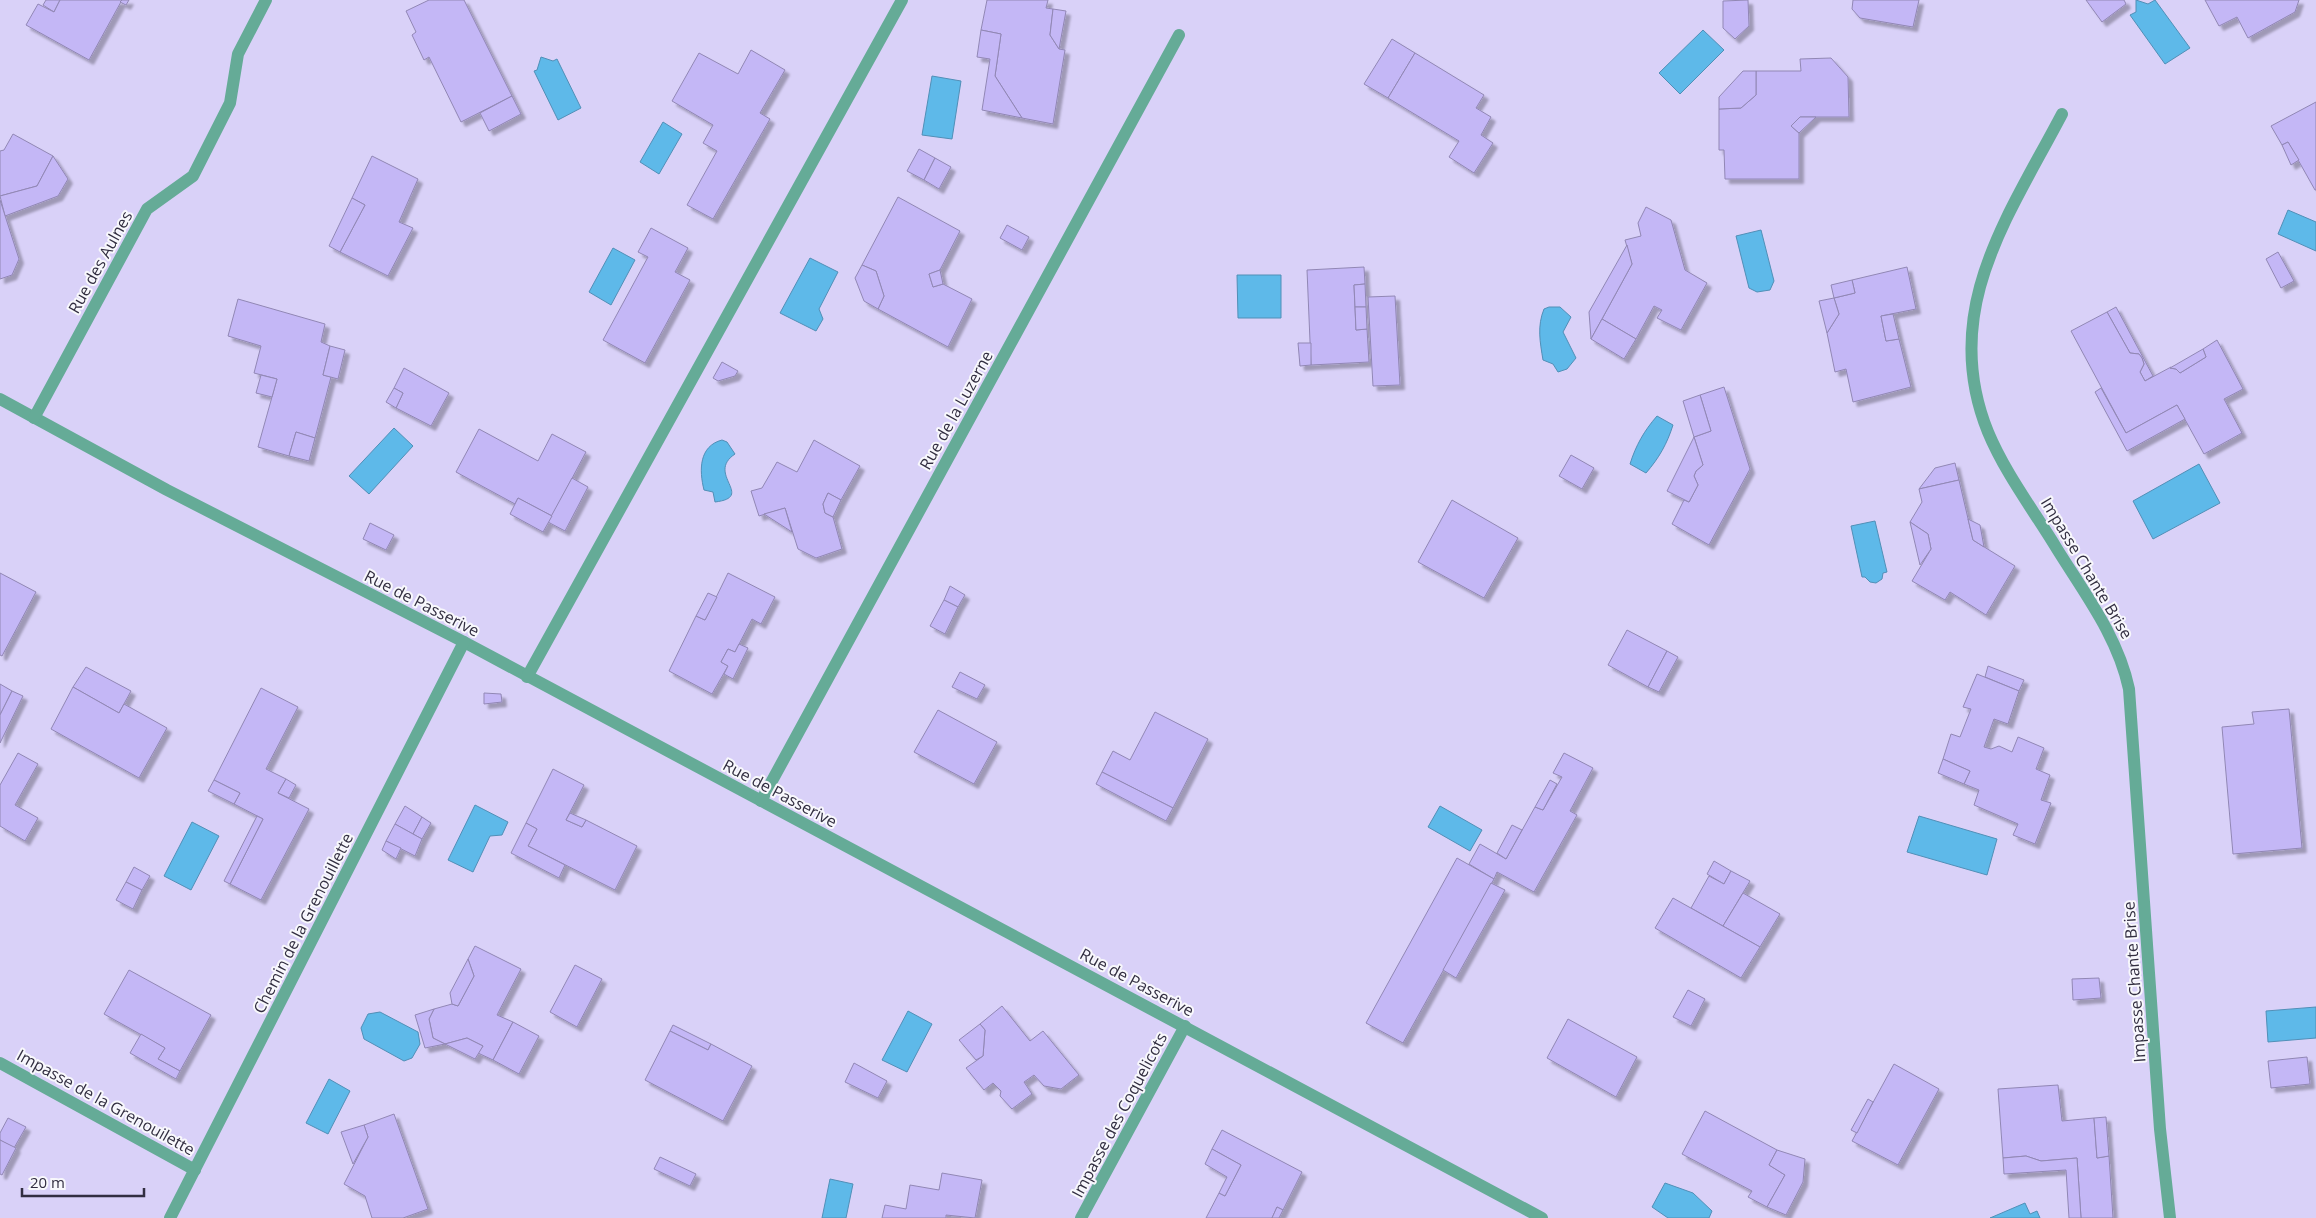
<svg xmlns="http://www.w3.org/2000/svg" width="2316" height="1218" font-family="'Open Sans',sans-serif">
  <style>
    .water { fill: #5eb9e9; stroke: #518fb7 }
    .building { fill: #c4b7f6; stroke: #9187b4; filter: url(#shadow) }
    .lines { fill: none; stroke-linecap: round; stroke-linejoin: round }
    .minor { stroke: #65ab97; stroke-width: 12 }
    .labels { text-anchor: middle; dominant-baseline: central; stroke-width: 4; stroke-linejoin: round; paint-order: stroke }
    .street-label { font-size: 16px; fill: #322e41; stroke: #f8f8fc }
  </style>
  <defs>
    <filter id="shadow"><feDropShadow dx="4.5" dy="4.5" stdDeviation="1" flood-color="#0004"/></filter>
  </defs>
  <rect width="100%" height="100%" fill="#d9d1f8"/>
  <g class="water">
    <polygon points="2136,0 2148,4 2155,0 2190,48 2165,64 2130,15 2136,12"/>
    <polygon points="1703,30 1724,50 1680,94 1659,73"/>
    <polygon points="541,57 553,61 557,59 581,108 558,120 534,71 537,70"/>
    <polygon points="932,76 961,81 952,139 922,135"/>
    <polygon points="663,122 682,134 659,174 640,162"/>
    <polygon points="2288,210 2316,222 2316,251 2278,234"/>
    <polygon points="1761,230 1774,281 1770,290 1757,292 1749,288 1736,236"/>
    <polygon points="613,248 635,260 611,305 589,292"/>
    <polygon points="810,258 838,272 819,309 823,319 816,331 780,313"/>
    <polygon points="1237,275 1281,275 1281,318 1238,318"/>
    <path d="M1549,307h11l11,10 -8,15 13,26 -9,11 -9,3 -5,-8 -10,-4c-3,-18 -6,-34 1,-51z"/>
    <path d="M1657,416l16,9c-6,19 -14,33 -27,48l-16,-9c6,-19 14,-33 27,-48z"/>
    <polygon points="394,428 413,446 369,494 349,476"/>
    <path d="M722,440l5,2 8,12c-30,20 21,43 -20,48l-2,-10 -9,-2c-5,-20 -5,-44 18,-50z"/>
    <polygon points="2199,464 2220,503 2153,539 2133,501"/>
    <polygon points="1875,521 1887,572 1883,573 1882,579 1876,583 1870,582 1865,577 1862,577 1851,526"/>
    <polygon points="475,805 508,822 502,835 490,836 473,872 448,860"/>
    <polygon points="1440,806 1482,830 1470,851 1428,827"/>
    <polygon points="1919,816 1997,839 1987,875 1907,852"/>
    <polygon points="192,822 219,836 191,890 164,876"/>
    <polygon points="2316,1007 2316,1038 2268,1042 2266,1011"/>
    <polygon points="908,1011 932,1024 907,1072 882,1060"/>
    <polygon points="380,1012 418,1032 420,1044 412,1058 404,1061 364,1039 361,1028 368,1014"/>
    <polygon points="329,1079 350,1091 328,1134 306,1123"/>
    <polygon points="830,1179 853,1184 846,1218 822,1218"/>
    <polygon points="1665,1183 1693,1193 1712,1211 1709,1218 1668,1218 1652,1207"/>
    <polygon points="2025,1203 2030,1214 2037,1211 2040,1218 1990,1218"/>
  </g>
  <g class="building">
    <polygon points="46,0 60,0 54,12 43,5"/>
    <polygon points="60,0 122,0 89,60 26,25 38,4 54,12"/>
    <polygon points="122,0 129,0 126,5 120,2"/>
    <polygon points="429,0 464,0 512,96 461,122 429,57 424,60 412,35 416,32 406,11"/>
    <polygon points="987,0 1048,0 1046,8 1053,9 1050,35 1059,49 1065,50 1053,124 1022,118 995,76 1001,34 981,30"/>
    <polygon points="1748,0 1749,26 1735,39 1723,28 1723,1"/>
    <polygon points="1853,0 1919,0 1913,27 1860,18 1852,9"/>
    <polygon points="2086,0 2124,0 2126,4 2102,22"/>
    <polygon points="2205,0 2299,0 2295,12 2248,38 2237,17 2219,26"/>
    <polygon points="1053,9 1066,11 1059,49 1050,35"/>
    <polygon points="981,30 1001,34 995,76 1022,118 982,110 990,59 977,57"/>
    <polygon points="1392,39 1415,53 1388,98 1364,84"/>
    <polygon points="751,50 785,70 760,113 770,119 713,219 687,205 717,151 703,143 713,125 672,101 699,53 738,74"/>
    <polygon points="1415,53 1484,95 1476,108 1491,117 1481,135 1493,143 1474,173 1449,157 1459,141 1388,98"/>
    <polygon points="1831,58 1848,77 1849,117 1800,117 1791,126 1799,133 1799,179 1725,179 1724,150 1719,150 1719,109 1741,108 1756,95 1756,71 1801,71 1800,59"/>
    <polygon points="1743,71 1756,71 1756,95 1741,108 1719,109 1719,97"/>
    <polygon points="512,96 521,114 489,131 480,113"/>
    <polygon points="2316,102 2316,190 2315,190 2288,142 2282,145 2271,126"/>
    <polygon points="1800,117 1816,117 1799,133 1791,126"/>
    <polygon points="13,134 53,156 37,186 0,196 0,151 4,150"/>
    <polygon points="2288,142 2299,160 2291,165 2282,145"/>
    <polygon points="919,149 935,158 924,180 907,171"/>
    <polygon points="53,156 68,179 58,196 5,216 0,196 37,186"/>
    <polygon points="372,156 418,179 399,222 413,228 388,276 340,252 365,205 352,198"/>
    <polygon points="935,158 951,167 939,189 924,180"/>
    <polygon points="898,197 960,231 940,270 929,274 933,287 943,284 972,299 948,347 878,309 884,296 876,271 862,265"/>
    <polygon points="352,198 365,205 340,252 329,246"/>
    <polygon points="0,200 19,259 12,275 0,279"/>
    <polygon points="1646,207 1671,220 1685,270 1707,283 1681,330 1657,318 1662,310 1654,306 1636,339 1602,319 1632,264 1625,240 1641,236 1638,223"/>
    <polygon points="1007,225 1029,237 1022,250 1000,238"/>
    <polygon points="651,228 688,248 675,272 690,280 645,363 603,340 648,257 638,252"/>
    <polygon points="1627,245 1632,264 1591,339 1589,312"/>
    <polygon points="2278,252 2294,281 2281,288 2266,259"/>
    <polygon points="862,265 876,271 884,296 878,309 864,301 855,278"/>
    <polygon points="1364,267 1365,284 1354,285 1356,330 1367,329 1369,362 1311,365 1307,270"/>
    <polygon points="1907,267 1916,309 1881,316 1886,341 1899,339 1911,387 1853,402 1846,369 1835,372 1827,333 1839,314 1834,298 1855,293 1852,280"/>
    <polygon points="940,270 943,284 933,287 929,274"/>
    <polygon points="1852,280 1855,293 1834,298 1831,285"/>
    <polygon points="1365,284 1366,307 1355,307 1354,285"/>
    <polygon points="1395,296 1400,385 1373,386 1368,297"/>
    <polygon points="1834,298 1839,314 1827,333 1819,301"/>
    <polygon points="238,299 325,324 321,342 330,346 323,375 331,377 315,438 296,432 289,456 258,447 277,379 254,373 261,346 228,336"/>
    <polygon points="1355,307 1366,307 1367,329 1356,330"/>
    <polygon points="2116,307 2153,376 2145,381 2140,372 2144,364 2142,358 2139,354 2130,353 2107,312"/>
    <polygon points="2107,312 2130,353 2139,354 2142,358 2144,364 2140,372 2145,381 2171,367 2170,368 2176,369 2180,373 2206,357 2203,349 2217,340 2243,389 2224,399 2242,433 2204,454 2177,405 2126,433 2071,331"/>
    <polygon points="1893,314 1899,339 1886,341 1881,316"/>
    <polygon points="1602,319 1636,339 1624,359 1591,339"/>
    <polygon points="1298,343 1311,343 1311,365 1300,366"/>
    <polygon points="330,346 345,350 338,379 323,375"/>
    <polygon points="2203,349 2206,357 2180,373 2176,369 2170,368"/>
    <polygon points="722,362 738,371 735,376 718,381 713,378"/>
    <polygon points="404,368 449,393 431,426 396,408 403,393 394,388"/>
    <polygon points="261,375 277,379 272,397 256,393"/>
    <polygon points="1724,387 1750,469 1709,545 1672,524 1684,500 1689,502 1698,485 1694,476 1696,471 1703,465 1694,437 1711,431 1700,395"/>
    <polygon points="394,388 403,393 396,408 386,402"/>
    <polygon points="2101,388 2126,433 2177,405 2185,419 2127,451 2095,392"/>
    <polygon points="1700,395 1711,431 1694,437 1683,401"/>
    <polygon points="479,429 538,461 552,434 586,452 552,516 518,498 515,504 456,472"/>
    <polygon points="296,432 315,438 309,461 289,456"/>
    <polygon points="1694,437 1703,465 1696,471 1694,476 1698,485 1689,502 1667,491"/>
    <polygon points="814,440 860,466 841,500 828,493 823,504 825,513 833,517 842,549 816,558 798,549 785,508 759,516 751,491 762,488 777,462 797,472"/>
    <polygon points="1571,455 1594,468 1582,489 1559,476"/>
    <polygon points="1955,463 1959,480 1919,489 1935,468"/>
    <polygon points="572,478 588,487 565,531 548,522"/>
    <polygon points="1959,480 1973,540 2015,566 1986,615 1950,592 1945,600 1912,581 1931,549 1928,534 1910,522 1922,502 1919,489"/>
    <polygon points="828,493 841,500 833,517 825,513 823,504"/>
    <polygon points="518,498 552,516 543,532 510,514"/>
    <polygon points="1452,500 1518,538 1484,598 1418,562"/>
    <polygon points="785,508 792,532 764,514"/>
    <polygon points="1968,519 1980,525 1984,547 1973,540"/>
    <polygon points="1910,522 1928,534 1931,549 1920,565"/>
    <polygon points="370,523 394,535 386,550 363,539"/>
    <polygon points="0,573 36,592 2,656 0,655"/>
    <polygon points="728,573 775,597 761,624 752,619 735,652 728,649 721,662 728,666 712,694 669,671 696,616 705,620"/>
    <polygon points="950,586 965,595 958,607 944,600"/>
    <polygon points="708,593 717,597 705,620 696,616"/>
    <polygon points="944,600 958,607 945,634 930,626"/>
    <polygon points="1627,630 1667,651 1648,687 1608,665"/>
    <polygon points="739,644 748,648 733,679 724,674 728,666 721,662 728,649 735,652"/>
    <polygon points="1667,651 1678,657 1659,692 1648,687"/>
    <polygon points="1988,666 2024,680 2019,691 1985,677"/>
    <polygon points="86,667 131,691 119,713 73,687"/>
    <polygon points="960,672 985,685 977,699 952,687"/>
    <polygon points="1977,674 2019,691 2008,724 1994,719 1984,747 1991,749 1999,746 2012,752 2018,737 2044,748 2036,769 2050,775 2041,800 2051,803 2035,844 2013,835 2018,824 1974,805 1979,790 1964,784 1970,771 1943,759 1951,734 1960,737 1971,709 1963,707"/>
    <polygon points="0,684 12,691 0,715"/>
    <polygon points="73,687 119,713 124,704 167,728 139,778 51,729"/>
    <polygon points="261,688 298,707 266,769 286,779 278,793 309,809 261,900 230,884 263,819 234,804 240,793 214,780"/>
    <polygon points="12,691 23,696 0,743 0,715"/>
    <polygon points="484,693 501,694 502,702 484,704"/>
    <polygon points="2289,709 2302,848 2233,854 2222,727 2254,724 2252,712"/>
    <polygon points="938,710 997,742 974,784 914,752"/>
    <polygon points="1155,712 1208,739 1173,808 1102,772 1113,751 1130,760"/>
    <polygon points="18,753 38,764 15,805 38,818 25,841 0,826 0,785"/>
    <polygon points="1564,753 1593,768 1570,811 1577,815 1534,892 1497,872 1494,879 1469,864 1480,844 1506,859 1535,807 1543,810 1562,777 1553,773"/>
    <polygon points="1943,759 1970,771 1964,784 1938,773"/>
    <polygon points="553,769 584,785 566,820 582,827 586,820 637,846 615,890 528,846 537,829 526,823"/>
    <polygon points="1102,772 1173,808 1166,821 1096,784"/>
    <polygon points="286,779 296,785 289,798 278,793"/>
    <polygon points="214,780 240,793 234,804 208,791"/>
    <polygon points="1550,780 1557,784 1543,810 1535,807"/>
    <polygon points="405,806 422,817 413,834 395,824"/>
    <polygon points="570,813 586,820 582,827 566,820"/>
    <polygon points="257,816 263,819 230,884 224,881"/>
    <polygon points="422,817 431,823 422,839 413,834"/>
    <polygon points="526,823 537,829 528,846 565,865 559,878 511,853"/>
    <polygon points="395,824 422,839 415,856 386,841"/>
    <polygon points="1512,825 1522,830 1506,859 1497,853"/>
    <polygon points="386,841 401,848 396,859 382,850"/>
    <polygon points="1457,858 1494,879 1403,1043 1366,1023"/>
    <polygon points="1714,861 1731,871 1724,884 1707,874"/>
    <polygon points="134,867 150,876 142,890 126,882"/>
    <polygon points="1731,871 1750,881 1723,926 1691,908 1709,876 1724,884"/>
    <polygon points="126,882 142,890 133,909 116,900"/>
    <polygon points="1491,883 1505,890 1456,978 1443,970"/>
    <polygon points="1743,893 1780,914 1760,947 1723,926"/>
    <polygon points="1673,898 1760,947 1741,978 1655,928"/>
    <polygon points="475,946 521,969 497,1015 513,1022 493,1060 478,1053 483,1046 467,1038 445,1044 433,1038 429,1019 434,1009 452,1004 458,1006 474,976 468,959"/>
    <polygon points="468,959 474,976 458,1006 452,1004 450,993"/>
    <polygon points="575,965 602,979 577,1027 550,1012"/>
    <polygon points="129,970 211,1015 180,1071 158,1059 165,1048 104,1014"/>
    <polygon points="2099,978 2101,998 2073,1000 2072,979"/>
    <polygon points="1688,990 1705,999 1691,1026 1673,1017"/>
    <polygon points="1002,1006 1030,1041 1043,1031 1079,1075 1061,1089 1044,1086 1034,1075 1024,1082 1032,1094 1012,1109 1000,1096 1001,1091 993,1083 984,1090 966,1068 983,1056 985,1030 980,1024"/>
    <polygon points="434,1009 429,1019 433,1038 445,1044 425,1048 415,1015"/>
    <polygon points="1568,1019 1637,1057 1616,1097 1547,1058"/>
    <polygon points="513,1022 539,1036 519,1074 493,1060"/>
    <polygon points="980,1024 985,1030 983,1056 976,1060 959,1040"/>
    <polygon points="673,1025 711,1044 708,1050 670,1031"/>
    <polygon points="670,1031 708,1050 711,1044 752,1066 723,1121 645,1080"/>
    <polygon points="141,1034 165,1048 158,1059 180,1071 176,1079 130,1053"/>
    <polygon points="467,1038 483,1046 475,1059 445,1044"/>
    <polygon points="2307,1057 2310,1084 2271,1088 2268,1061"/>
    <polygon points="854,1063 887,1081 878,1098 845,1082"/>
    <polygon points="1894,1064 1939,1089 1898,1165 1852,1141"/>
    <polygon points="2058,1085 2062,1121 2094,1118 2097,1158 2109,1156 2113,1218 2081,1218 2077,1158 2041,1161 2026,1156 2003,1158 1998,1089"/>
    <polygon points="1868,1099 1873,1102 1857,1133 1851,1130"/>
    <polygon points="1705,1111 1777,1150 1769,1165 1785,1175 1767,1207 1748,1197 1752,1191 1682,1154"/>
    <polygon points="394,1114 428,1209 403,1218 372,1218 365,1196 344,1184 368,1137 364,1125"/>
    <polygon points="2106,1117 2109,1156 2097,1158 2094,1118"/>
    <polygon points="8,1118 26,1127 14,1148 0,1140 0,1133"/>
    <polygon points="364,1125 368,1137 353,1164 341,1132"/>
    <polygon points="1222,1130 1302,1172 1283,1210 1277,1207 1272,1218 1206,1218 1219,1193 1225,1196 1241,1165 1212,1149"/>
    <polygon points="0,1140 16,1148 2,1175 0,1174"/>
    <polygon points="1212,1149 1241,1165 1225,1196 1219,1193 1227,1177 1205,1164"/>
    <polygon points="1777,1150 1805,1159 1803,1182 1786,1215 1767,1207 1785,1175 1769,1165"/>
    <polygon points="2026,1156 2041,1161 2077,1158 2081,1218 2069,1218 2066,1170 2004,1174 2003,1158"/>
    <polygon points="660,1157 696,1174 690,1186 654,1169"/>
    <polygon points="942,1173 982,1180 975,1218 946,1215 946,1218 882,1218 885,1205 906,1209 910,1185 939,1190"/>
    <polygon points="1277,1207 1283,1210 1279,1218 1272,1218"/>
  </g>
  <g class="lines">
    <g class="minor">
      <path d="M2062,114c-54,103 -123,197 -74,318 17,41 46,79 69,117 28,45 61,88 72,140l31,440 10,89"/>
      <polyline points="0,399 167,490 464,642 1542,1218"/>
      <polyline points="34,418 147,209 193,176 230,103 238,54 266,0"/>
      <polyline points="527,677 902,0"/>
      <polyline points="761,801 1179,35"/>
      <polyline points="0,1063 195,1170"/>
      <polyline points="170,1218 464,642"/>
      <polyline points="1081,1218 1185,1026"/>
    </g>
  </g>
  <g class="labels">
    <g class="street-label">
      <text transform="translate(100 262) rotate(-61)">Rue des Aulnes</text>
      <text transform="translate(956 410) rotate(-61)">Rue de la Luzerne</text>
      <text transform="translate(2087 568) rotate(59)">Impasse Chante Brise</text>
      <text transform="translate(422 603) rotate(27)">Rue de Passerive</text>
      <text transform="translate(780 793) rotate(28)">Rue de Passerive</text>
      <text transform="translate(303 923) rotate(-63)">Chemin de la Grenouillette</text>
      <text transform="translate(1137 982) rotate(28)">Rue de Passerive</text>
      <text transform="translate(2134 982) rotate(-94)">Impasse Chante Brise</text>
      <text transform="translate(106 1102) rotate(29)">Impasse de la Grenouilette</text>
      <text transform="translate(1119 1115) rotate(-62)">Impasse des Coquelicots</text>
    </g>
  </g>
  <path d="M22 1188v8h122v-8" fill="none" stroke="#322e41" stroke-width="2.5"/>
  <text x="30" y="1188" font-size="15" fill="#322e41" stroke="#f8f8fc" stroke-width="4" paint-order="stroke">20 m</text>
</svg>
